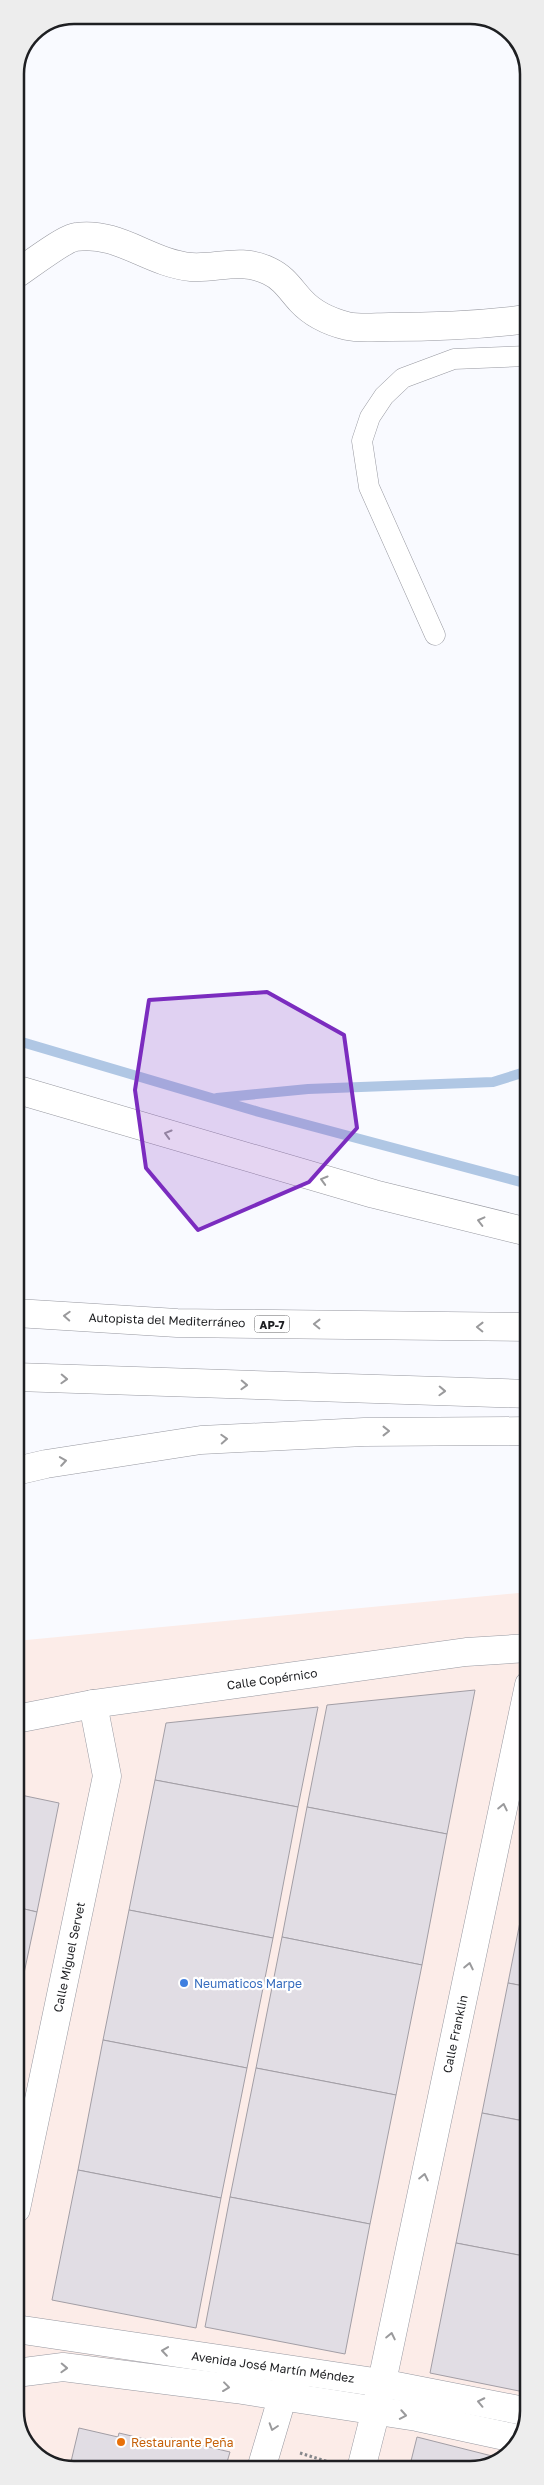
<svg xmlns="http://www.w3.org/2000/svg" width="544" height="2485" font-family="'Golos Text',sans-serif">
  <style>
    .industrial { fill: #fcece8 }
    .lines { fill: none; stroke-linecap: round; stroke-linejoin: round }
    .stream { stroke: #b0c7e4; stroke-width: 10 }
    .building { fill: #e1dde4; stroke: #a29ea5 }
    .service-casing { stroke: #9798a0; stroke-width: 21 }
    .minor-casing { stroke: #9798a0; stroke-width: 29 }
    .motorway-casing { stroke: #9798a0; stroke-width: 29 }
    .path { stroke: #86878b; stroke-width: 3; stroke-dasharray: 2.5 2.5; stroke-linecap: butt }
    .service { stroke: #fff; stroke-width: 20 }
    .minor { stroke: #fff; stroke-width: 28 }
    .motorway { stroke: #fff; stroke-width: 28 }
    .oneway { stroke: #9a9a9c }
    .marked { fill: #7b2cbf; fill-opacity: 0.2; stroke: #7b2cbf; stroke-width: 4; stroke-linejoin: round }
    .shop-dot { fill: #3f7fe0; stroke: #fff; stroke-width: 2 }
    .food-dot { fill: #e8710a; stroke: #fff; stroke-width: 2 }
    .labels { text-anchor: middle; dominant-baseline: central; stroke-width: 4.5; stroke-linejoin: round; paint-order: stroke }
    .shield { fill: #fff; stroke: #626264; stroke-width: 1 }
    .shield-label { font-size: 11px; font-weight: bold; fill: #1e1f22 }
    .street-label { font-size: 12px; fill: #1e1f22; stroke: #fff }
    .shop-label { font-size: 12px; fill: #366cbe; stroke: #fff; text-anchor: start }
    .food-label { font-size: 12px; fill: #c56008; stroke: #fff; text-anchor: start }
    .rim { fill: none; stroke: #1e1f22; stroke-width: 2.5 }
  </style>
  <rect width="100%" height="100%" fill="#f9faff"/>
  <polygon class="industrial" points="529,1592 529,2412 515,2450 482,2469 66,2470 32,2453 16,2423 16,1641"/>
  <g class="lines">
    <g class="stream">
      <polyline points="15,1040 259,1112 528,1184"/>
      <polyline points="217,1098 308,1089 493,1082 528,1071"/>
    </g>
  </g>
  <g class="building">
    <polygon points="475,1690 447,1834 307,1807 327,1705"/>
    <polygon points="318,1707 298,1807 155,1780 166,1723"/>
    <polygon points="155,1780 298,1807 273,1938 129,1910"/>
    <polygon points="16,1794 59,1803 37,1912 16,1907"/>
    <polygon points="307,1807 447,1834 422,1965 282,1937"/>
    <polygon points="529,1876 529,1987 508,1983"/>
    <polygon points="16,1907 37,1912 16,2011"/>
    <polygon points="129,1910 273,1938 247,2068 103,2040"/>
    <polygon points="282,1937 422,1965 396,2095 256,2068"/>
    <polygon points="508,1983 529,1987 529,2122 482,2113"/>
    <polygon points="103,2040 247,2068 221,2198 78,2170"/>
    <polygon points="256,2068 396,2095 370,2224 230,2197"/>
    <polygon points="482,2113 529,2122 529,2257 456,2243"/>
    <polygon points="78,2170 221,2198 196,2328 52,2300"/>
    <polygon points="230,2197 370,2224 345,2354 205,2327"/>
    <polygon points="456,2243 529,2257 529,2393 430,2373"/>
    <polygon points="79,2428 118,2437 119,2433 170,2445 171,2438 230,2452 225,2469 69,2470"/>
    <polygon points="417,2437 500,2458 482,2469 409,2469"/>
  </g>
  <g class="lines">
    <g class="service-casing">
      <polyline id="service" points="435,635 369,487 362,441 370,417 384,396 403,378 454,359 528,356"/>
    </g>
    <g class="minor-casing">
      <g id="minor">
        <path d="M15,275c12,-8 50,-37 61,-38 43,-6 73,26 115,30 27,2 49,-10 78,4 15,7 21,18 32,30 12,13 30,21 46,25 13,3 29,1 42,1 46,0 93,-2 139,-8"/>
        <polyline points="16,1719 93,1704 466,1652 529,1648"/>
        <polyline points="16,2209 107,1776 93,1704"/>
        <polyline points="16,2329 381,2383 529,2412"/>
        <polyline points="16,2373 63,2367 236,2389 417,2417 519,2439"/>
        <polyline points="261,2469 283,2395 288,2386 295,2382"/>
        <polyline points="361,2469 376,2410 529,1685"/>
      </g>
    </g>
    <g class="motorway-casing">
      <g id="motorway">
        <polyline points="15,1089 374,1194 528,1232"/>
        <polyline points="16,1313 177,1323 529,1327"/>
        <polyline points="16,1377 529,1394"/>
        <polyline points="16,1471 46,1464 201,1440 364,1432 529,1431"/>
      </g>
    </g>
    <polyline class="path" points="300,2453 329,2462"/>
    <use href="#service" class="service"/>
    <use href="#minor" class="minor"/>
    <use href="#motorway" class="motorway"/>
  </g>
  <defs><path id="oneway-chevron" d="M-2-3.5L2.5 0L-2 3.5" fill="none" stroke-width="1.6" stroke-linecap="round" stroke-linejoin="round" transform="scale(1.25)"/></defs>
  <g class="oneway">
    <use href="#oneway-chevron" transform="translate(168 1134) rotate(-164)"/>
    <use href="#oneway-chevron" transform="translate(324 1180) rotate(-164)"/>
    <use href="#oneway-chevron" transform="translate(481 1221) rotate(-166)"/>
    <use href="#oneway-chevron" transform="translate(67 1316) rotate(-177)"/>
    <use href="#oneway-chevron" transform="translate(317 1324) rotate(-179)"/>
    <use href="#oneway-chevron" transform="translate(480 1327) rotate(-179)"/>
    <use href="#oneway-chevron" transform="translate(64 1379) rotate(2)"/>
    <use href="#oneway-chevron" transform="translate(244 1385) rotate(2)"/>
    <use href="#oneway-chevron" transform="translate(442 1391) rotate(2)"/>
    <use href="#oneway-chevron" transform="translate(386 1431)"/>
    <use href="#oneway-chevron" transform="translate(224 1439) rotate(-3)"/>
    <use href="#oneway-chevron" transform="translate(63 1461) rotate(-9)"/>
    <use href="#oneway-chevron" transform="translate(503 1807) rotate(-78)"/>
    <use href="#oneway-chevron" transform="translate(469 1966) rotate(-78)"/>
    <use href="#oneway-chevron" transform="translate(424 2177) rotate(-78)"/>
    <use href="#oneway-chevron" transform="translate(391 2336) rotate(-78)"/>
    <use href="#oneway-chevron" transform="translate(165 2351) rotate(-172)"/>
    <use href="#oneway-chevron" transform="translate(64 2368) rotate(2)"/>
    <use href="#oneway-chevron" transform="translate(226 2387) rotate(7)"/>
    <use href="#oneway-chevron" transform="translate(481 2402) rotate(-168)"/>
    <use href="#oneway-chevron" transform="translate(403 2415) rotate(10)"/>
    <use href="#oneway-chevron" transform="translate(273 2427) rotate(108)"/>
  </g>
  <path class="marked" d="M267,992l77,43 13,93 -48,54 -111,48 -52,-62 -11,-78 14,-90z"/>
  <circle class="shop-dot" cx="184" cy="1983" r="5"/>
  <circle class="food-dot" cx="121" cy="2442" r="5"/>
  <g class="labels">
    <rect class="shield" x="254.5" y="1315.5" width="35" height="17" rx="4"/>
    <g class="shield-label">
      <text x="272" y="1324">AP-7</text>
    </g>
    <g class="street-label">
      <text transform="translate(167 1320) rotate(2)">Autopista del Mediterráneo</text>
      <text transform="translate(272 1679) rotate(-8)">Calle Copérnico</text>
      <text transform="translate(69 1957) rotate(-78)">Calle Miguel Servet</text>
      <text transform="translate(455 2034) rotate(-78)">Calle Franklin</text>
      <text transform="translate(273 2367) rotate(8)">Avenida José Martín Méndez</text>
    </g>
    <g class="shop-label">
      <text x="194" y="1983">Neumaticos Marpe</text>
    </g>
    <g class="food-label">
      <text x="131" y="2442">Restaurante Peña</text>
    </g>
  </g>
  <path d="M0 0H544V2485H0ZM74 24H470A50 50 0 0 1 520 74V2411A50 50 0 0 1 470 2461H74A50 50 0 0 1 24 2411V74A50 50 0 0 1 74 24Z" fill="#ededed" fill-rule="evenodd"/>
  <path class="rim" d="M74 24H470A50 50 0 0 1 520 74V2411A50 50 0 0 1 470 2461H74A50 50 0 0 1 24 2411V74A50 50 0 0 1 74 24Z"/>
</svg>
